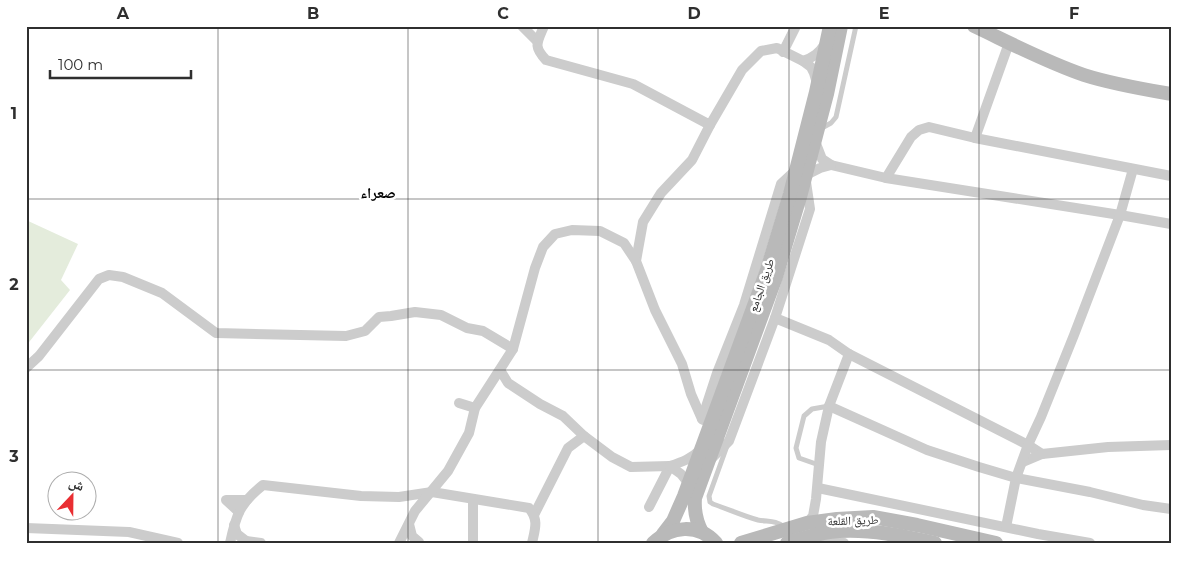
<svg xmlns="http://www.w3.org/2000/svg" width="1197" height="569" font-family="Montserrat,'Noto Naskh Arabic',sans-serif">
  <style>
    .green { fill: #e4ecdc }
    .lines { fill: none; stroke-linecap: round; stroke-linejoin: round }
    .lane { stroke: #ccc; stroke-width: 5 }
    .street { stroke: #ccc; stroke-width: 10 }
    .secondary { stroke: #b9b9b9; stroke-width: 14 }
    .grid { fill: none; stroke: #2f2f2f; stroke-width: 1; stroke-opacity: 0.55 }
    .labels { text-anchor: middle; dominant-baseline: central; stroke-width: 5; stroke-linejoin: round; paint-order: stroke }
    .street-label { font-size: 12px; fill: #2f2f2f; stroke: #fff }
    .quarter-label { font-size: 15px; font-weight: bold; fill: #000; stroke: #fff }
    .neatline { fill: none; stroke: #2f2f2f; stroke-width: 2 }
    .grid-label { font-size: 16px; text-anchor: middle; font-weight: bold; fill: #2f2f2f }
  </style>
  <rect width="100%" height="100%" fill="#fff"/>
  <polygon class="green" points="26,220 78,244 61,280 70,290 26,346"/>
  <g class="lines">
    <g class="lane">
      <polyline points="820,129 831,123 836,117 856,26"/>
      <path d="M727,446l-18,50 1,6 3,2c15,5 30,12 45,16 10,2 18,0 26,7"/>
      <polyline points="819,465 799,458 796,448 804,416 812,409 829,406"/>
    </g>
    <g class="street">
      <polyline points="522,26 537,41"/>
      <path d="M544,26c-7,17 -11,20 2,34l87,24 77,41 32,-55 19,-19 16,-3 26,13 8,6 3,6 3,10"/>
      <polyline points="783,52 796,26"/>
      <path d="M803,61c11,-4 16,-8 22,-17"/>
      <polyline points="975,138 1009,43"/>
      <polyline points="831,165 886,178 1120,215 1171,224"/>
      <polyline points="806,175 820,168 831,165 822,159 815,141"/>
      <polyline points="886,178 911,137 919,130 929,127 975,138 1171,176"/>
      <polyline points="775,318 829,340 849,354 1028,445 1042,454"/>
      <polyline points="26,368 39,356 99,279 109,275 123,277 162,293 216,333 346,336 365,331 379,317 391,316 415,312 441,315 467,328 483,331 513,349"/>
      <polyline points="500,370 508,383 540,404 563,416 584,436 612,457 631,467 670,466 649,507"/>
      <polyline points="459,403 475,408"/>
      <polyline points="829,406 927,450 979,467 1016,478 1090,492 1143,505 1171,509"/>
      <polyline points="702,419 691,394 682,364 655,310 636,261 643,222 661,193 692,160 710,125"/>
      <polyline points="703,420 702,419 717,373 744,305 781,184 795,171"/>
      <polyline points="711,459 729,441 775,318 810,209 806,182"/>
      <polyline points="1023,462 1042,454 1108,447 1171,445"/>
      <path d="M670,466c12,-4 21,-7 30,-16"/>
      <polyline points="670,466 681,474 689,484"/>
      <polyline points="818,488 1038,534 1090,543"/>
      <polyline points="239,512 226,500 247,500"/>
      <polyline points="534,515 568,448 584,436"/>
      <polyline points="807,523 813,516 816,499 821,442 829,406 849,354"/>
      <polyline points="409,524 412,536 419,542"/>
      <polyline points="234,525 237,534 246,541 243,543"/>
      <polyline points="1006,527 1016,478 1028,445 1041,417 1074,335 1120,215 1133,169"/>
      <polyline points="26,528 129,532 178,543"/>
      <polyline points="246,541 261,543"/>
      <path d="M230,543c6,-28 10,-40 33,-58l98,11 38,1 33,-5 97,16c10,12 6,21 3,35"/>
      <polyline points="399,543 415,511 448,471 469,433 475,408 513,349 535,268 543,247 555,234 572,230 600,231 624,243 636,261"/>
      <polyline points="473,543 473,499"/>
      <polyline points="820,543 844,543"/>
    </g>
    <g class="secondary">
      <path d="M974,26c36,17 72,36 110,49 28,9 58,14 87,19"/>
      <path d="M702,532c-6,-11 -8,-21 -7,-34l81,-221 24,-80 27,-103 14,-68"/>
      <polyline points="663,534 673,521 684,496 766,273 790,194 816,92 830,26"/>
      <path d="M653,543c18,-17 45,-20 63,0"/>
      <polyline points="741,543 807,523 837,519 873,517 917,525 996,543"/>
      <path d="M787,543c16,-5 36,-11 52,-12 33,-2 64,5 96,12"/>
    </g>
  </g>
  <path class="grid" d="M218,26v517M408,26v517M598,26v517M789,26v517M979,26v517M26,199h1145M26,370h1145"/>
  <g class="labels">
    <g class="street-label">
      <text transform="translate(761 285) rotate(-71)">طريق الجامع</text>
      <text transform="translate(853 520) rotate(-2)">طريق القلعة</text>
    </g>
    <g class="quarter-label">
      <text x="378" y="192">صعراء</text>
    </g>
  </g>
  <rect width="1197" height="569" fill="none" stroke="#ffffff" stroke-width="55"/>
  <g transform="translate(72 496) rotate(22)"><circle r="24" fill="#ffffff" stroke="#acacac"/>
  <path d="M0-4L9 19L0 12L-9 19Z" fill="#e92e32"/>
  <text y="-8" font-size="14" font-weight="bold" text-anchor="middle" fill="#2f2f2f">ش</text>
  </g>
  <path d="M50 70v8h141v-8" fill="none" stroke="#2f2f2f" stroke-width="2.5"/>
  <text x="58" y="70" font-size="15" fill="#2f2f2f" stroke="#ffffff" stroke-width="4" paint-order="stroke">100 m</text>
  <rect x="28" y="28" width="1142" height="514" class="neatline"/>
  <g class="grid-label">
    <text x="123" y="19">A</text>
    <text x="313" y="19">B</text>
    <text x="503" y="19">C</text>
    <text x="694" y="19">D</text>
    <text x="884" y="19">E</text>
    <text x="1074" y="19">F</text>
    <text x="14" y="119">1</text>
    <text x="14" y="290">2</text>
    <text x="14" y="462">3</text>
  </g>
</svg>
